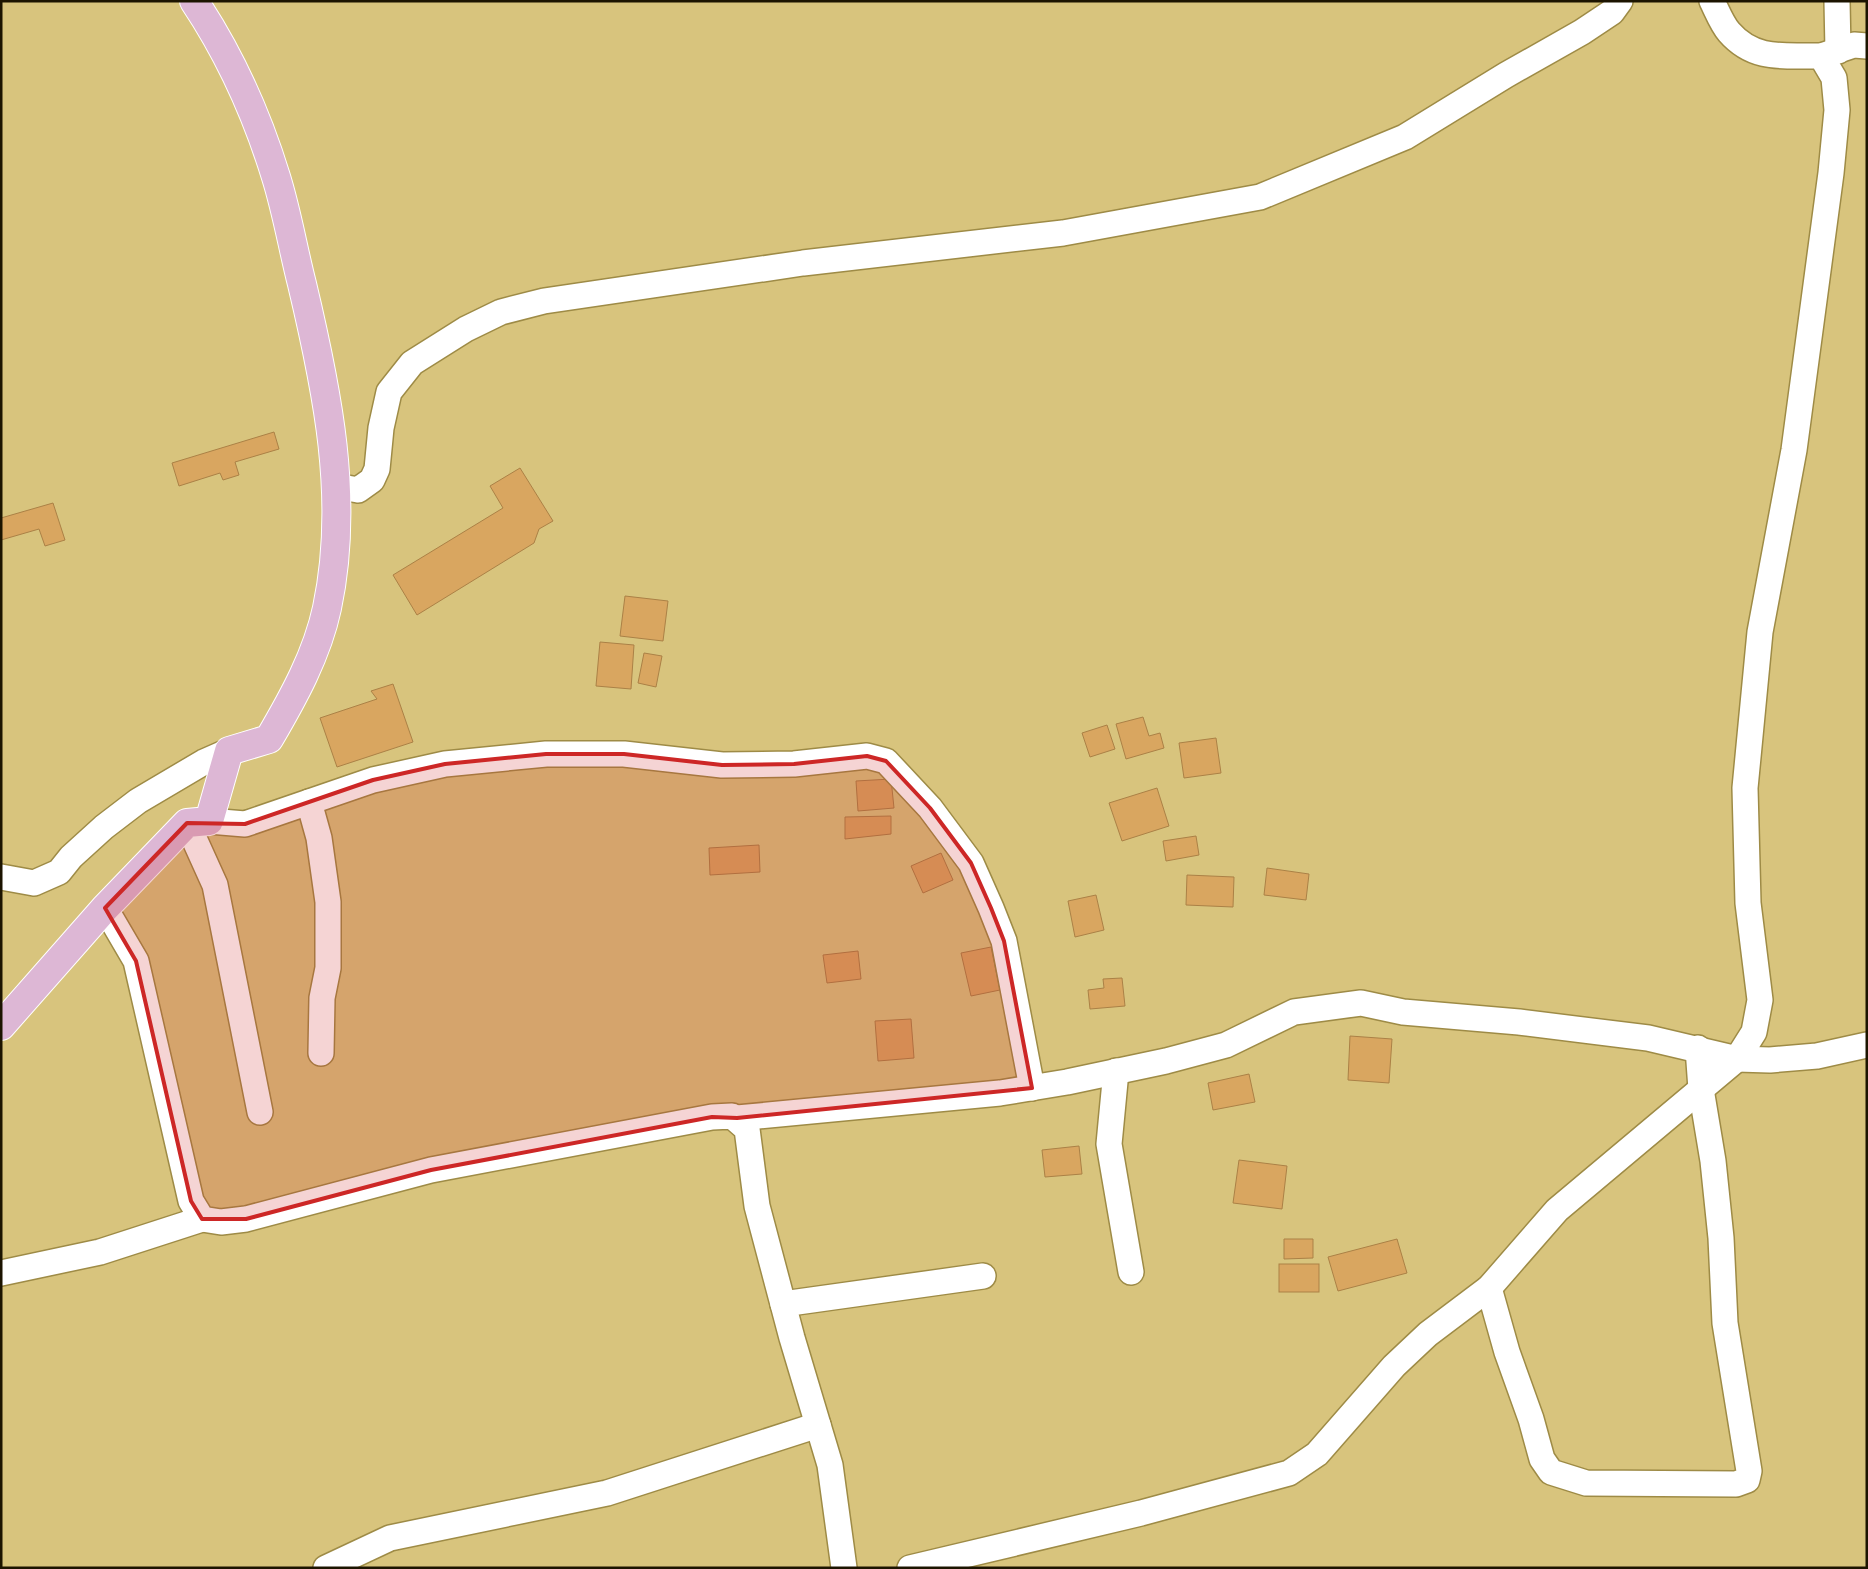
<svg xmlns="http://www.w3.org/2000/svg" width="1868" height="1569" font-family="'Noto Sans',sans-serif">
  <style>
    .building { fill: #d9a660; stroke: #ab8146 }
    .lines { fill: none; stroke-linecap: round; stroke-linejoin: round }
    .minor-casing { stroke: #9e8b46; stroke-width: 28 }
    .major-casing { stroke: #fff; stroke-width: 30 }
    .minor { stroke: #fff; stroke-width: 25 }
    .major { stroke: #ddb7d5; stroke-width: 28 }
    .marked { fill: #cd2726; fill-opacity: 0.2; stroke: #cd2726; stroke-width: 4; stroke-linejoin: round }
  </style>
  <rect width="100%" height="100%" fill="#d8c47d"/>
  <g class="building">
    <polygon points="274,432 279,449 235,462 239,475 223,480 220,473 179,486 172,463"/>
    <polygon points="520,468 553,521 539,529 534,543 417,615 393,575 503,508 490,486"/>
    <polygon points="53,503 65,540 45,546 39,529 1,540 1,518"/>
    <polygon points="625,596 668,601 663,641 620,636"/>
    <polygon points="600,642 634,645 631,689 596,686"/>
    <polygon points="644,653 662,656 656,687 638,683"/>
    <polygon points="393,684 413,742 337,767 320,718 377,699 371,691"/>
    <polygon points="1143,717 1149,736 1160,733 1164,748 1126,759 1116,724"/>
    <polygon points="1107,725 1115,749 1090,757 1082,733"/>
    <polygon points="1216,738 1221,773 1184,778 1179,743"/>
    <polygon points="891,779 894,808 858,811 856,781"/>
    <polygon points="1157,788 1169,826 1122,841 1109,803"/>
    <polygon points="891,816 891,834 845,839 845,817"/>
    <polygon points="1196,836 1199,855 1166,861 1163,841"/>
    <polygon points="759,845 760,872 710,875 709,848"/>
    <polygon points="941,853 953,880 923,893 911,866"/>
    <polygon points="1267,868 1309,874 1306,900 1264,895"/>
    <polygon points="1187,875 1234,877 1233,907 1186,905"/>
    <polygon points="1096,895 1104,930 1075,937 1068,901"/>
    <polygon points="991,947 1000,990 971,996 961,953"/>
    <polygon points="858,951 861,979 827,983 823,955"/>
    <polygon points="1122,978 1125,1006 1090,1009 1088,990 1104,988 1103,979"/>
    <polygon points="911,1019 914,1058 878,1061 875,1021"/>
    <polygon points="1350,1036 1392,1039 1389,1083 1348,1080"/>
    <polygon points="1249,1074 1255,1102 1213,1110 1208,1083"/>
    <polygon points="1079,1146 1082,1174 1045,1177 1042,1150"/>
    <polygon points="1239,1160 1287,1166 1282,1209 1233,1203"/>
    <polygon points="1284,1239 1313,1239 1313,1258 1284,1259"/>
    <polygon points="1397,1239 1407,1273 1338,1291 1328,1257"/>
    <rect x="1279" y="1264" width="40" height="28"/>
  </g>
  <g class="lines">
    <g class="minor-casing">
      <g id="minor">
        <polyline points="1837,1 1838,51"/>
        <polyline points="1824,55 1854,45 1867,46"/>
        <polyline points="336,486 358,490 372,480 377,469 381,428 389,392 412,363 466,329 501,312 544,301 803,263 1063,233 1260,197 1405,137 1506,75 1582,32 1612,12 1620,1"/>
        <polyline points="309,802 319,838 328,902 328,968 322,998 321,1053"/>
        <polyline points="209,821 245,824 373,780 445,764 546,754 624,754 722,765 794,764 867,756 886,761 930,808 971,863 991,908 1004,941 1032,1088"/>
        <polyline points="187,823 215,885 260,1112"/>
        <polyline points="1,877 34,883 59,872 71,857 104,827 138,801 204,762 229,751"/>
        <polyline points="105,908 136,961 191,1201 202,1219 221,1222 246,1219 431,1170 712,1117 732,1116 747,1129 757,1206 792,1338 830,1465 844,1568"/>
        <polyline points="1116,1071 1109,1144 1131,1272"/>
        <polyline points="737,1118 1000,1093 1067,1082 1166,1061 1226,1045 1294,1012 1361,1003 1403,1012 1519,1022 1648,1038 1737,1059 1770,1060 1817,1056 1867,1045"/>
        <polyline points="1,1273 100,1252 202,1219"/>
        <polyline points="1489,1288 1507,1352 1531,1419 1542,1459 1551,1472 1586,1483 1736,1484 1747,1480 1749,1471 1725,1323 1721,1238 1713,1161 1701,1089 1698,1048"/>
        <polyline points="783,1304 983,1276"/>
        <polyline points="326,1568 390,1538 607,1493 818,1425"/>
        <path d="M910,1568l231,-55 148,-40 28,-19 77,-88 34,-32 61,-46 68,-78 180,-151 17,-27 6,-32 -12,-97 -3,-115 15,-156 34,-182 37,-277 6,-63 -3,-32 -13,-22c-35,-1 -66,6 -92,-24 -7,-8 -12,-21 -17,-31"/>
      </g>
    </g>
    <g class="major-casing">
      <path id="major" d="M1,1026l104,-118 82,-85 22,-2 20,-70 40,-12c24,-41 48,-84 58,-131 23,-108 0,-219 -25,-324 -9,-35 -15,-72 -26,-107 -19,-62 -46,-122 -82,-176"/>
    </g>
    <use href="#minor" class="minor"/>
    <use href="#major" class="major"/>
  </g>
  <path class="marked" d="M546,754h78l98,11 72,-1 73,-8 19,5 44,47 41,55 20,45 13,33 28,147 -295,30 -25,-1 -281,53 -185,49h-44l-11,-18 -55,-240 -31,-53 82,-85 58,1 128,-44 72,-16z"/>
  <rect width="1868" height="1569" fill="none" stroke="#1c1400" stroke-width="5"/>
</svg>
